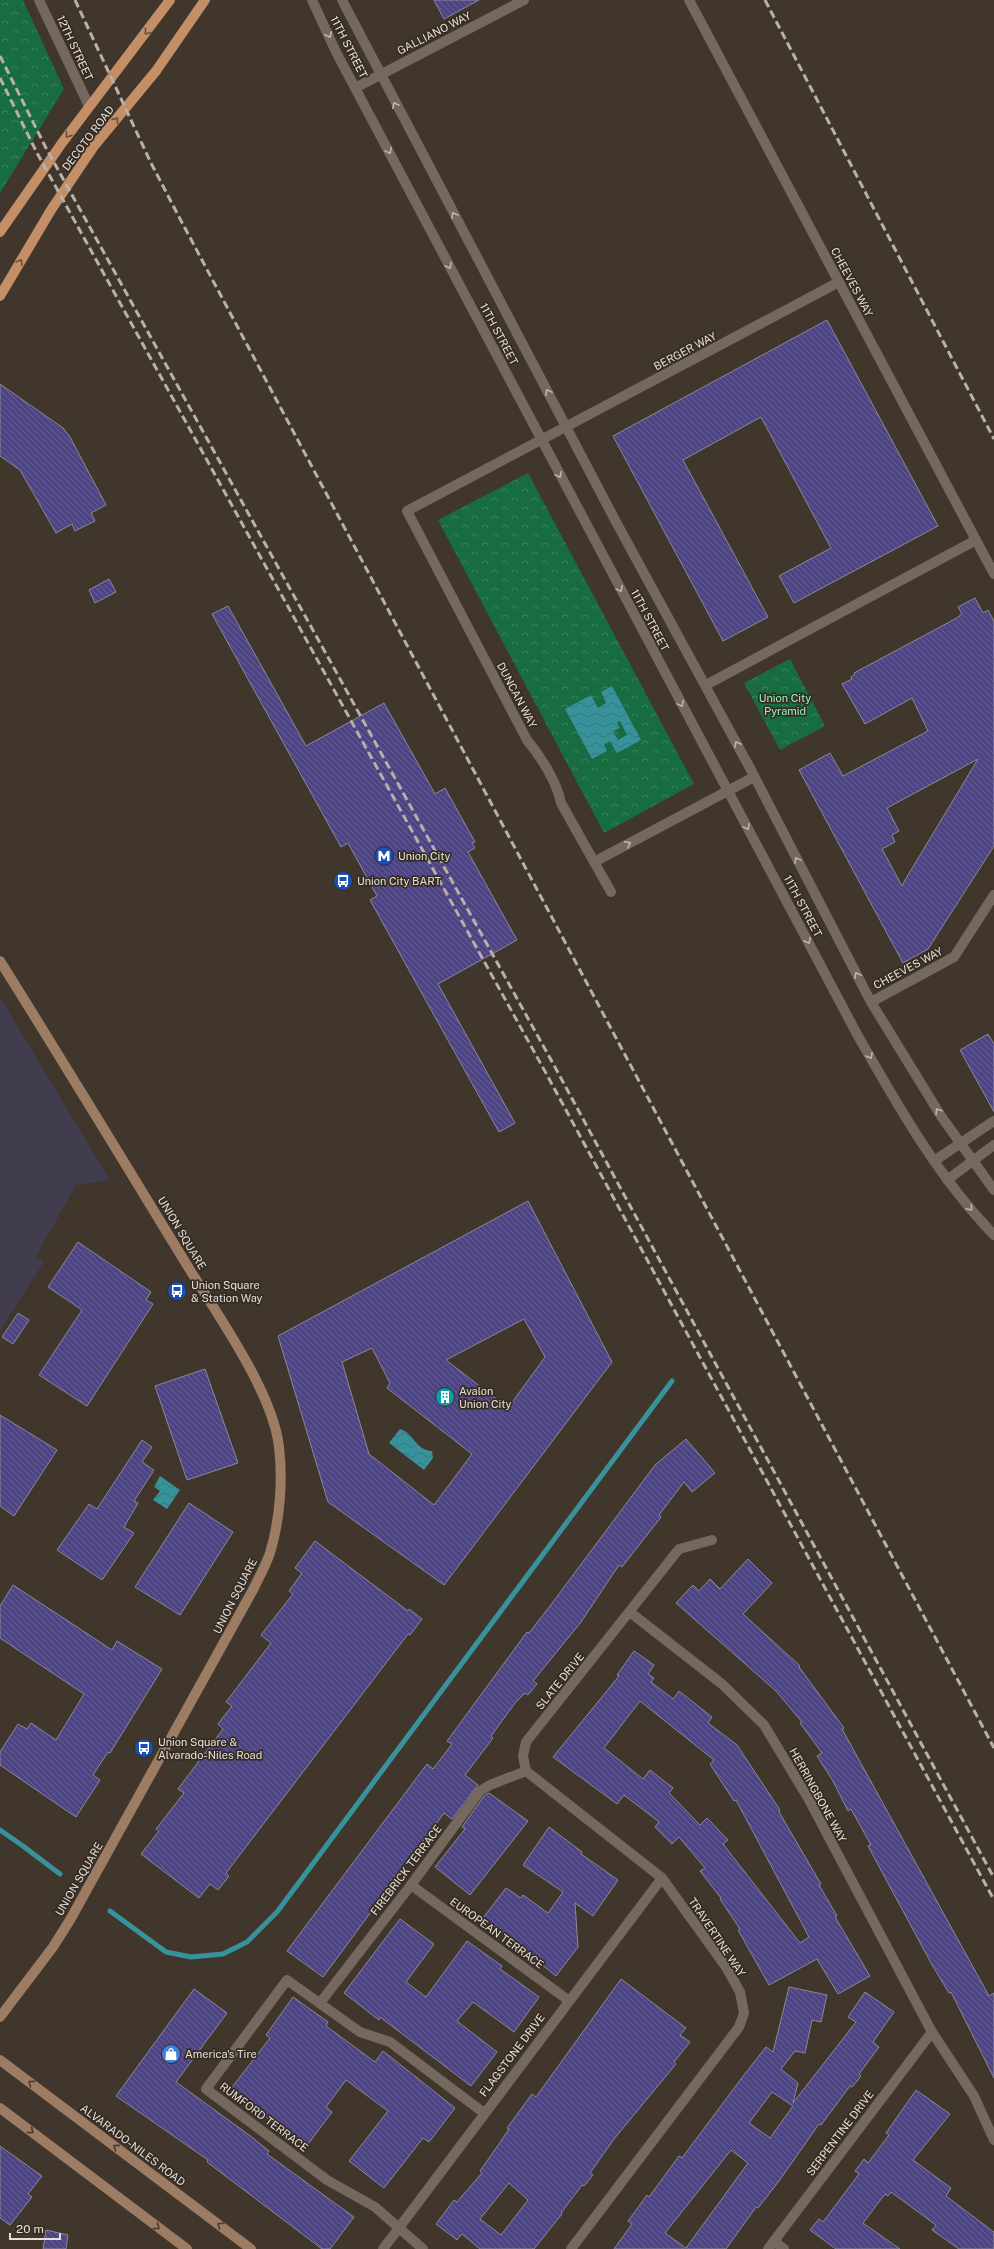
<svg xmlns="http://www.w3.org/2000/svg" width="994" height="2249" font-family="'Public Sans',sans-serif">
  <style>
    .commercial { fill: #413c4e }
    .park { fill: url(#park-crowns) }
    .water { fill: url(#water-waves); fill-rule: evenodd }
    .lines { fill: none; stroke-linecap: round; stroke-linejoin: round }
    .stream { stroke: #38929b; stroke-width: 5 }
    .building { fill: url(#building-back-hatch); stroke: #898997; fill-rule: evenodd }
    .street { stroke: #75695f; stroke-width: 10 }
    .secondary { stroke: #9c7c63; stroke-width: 10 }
    .primary { stroke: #c48f66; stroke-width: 10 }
    .rail { stroke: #b8b0a9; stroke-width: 3; stroke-dasharray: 8 4; stroke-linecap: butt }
    .oneway { stroke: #674f3a }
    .oneway2 { stroke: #beb6ae }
    .oneway3 { stroke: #4a3c2f }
    .labels { text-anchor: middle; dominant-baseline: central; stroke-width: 3.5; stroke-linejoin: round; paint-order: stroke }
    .street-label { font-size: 11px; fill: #e6dfd9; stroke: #352c22 }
    .park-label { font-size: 11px; fill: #8df9b7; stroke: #352c22 }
    .poi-label { font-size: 11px; fill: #e6dfd9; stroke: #352c22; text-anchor: start }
  </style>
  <defs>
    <pattern id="park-crowns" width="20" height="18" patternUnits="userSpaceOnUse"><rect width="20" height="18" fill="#176c41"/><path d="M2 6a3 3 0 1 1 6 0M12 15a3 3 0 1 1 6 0" fill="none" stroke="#39815c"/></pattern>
    <pattern id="water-waves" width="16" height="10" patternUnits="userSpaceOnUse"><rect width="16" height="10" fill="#38929b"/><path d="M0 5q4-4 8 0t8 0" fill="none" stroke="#3d767c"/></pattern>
    <pattern id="building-back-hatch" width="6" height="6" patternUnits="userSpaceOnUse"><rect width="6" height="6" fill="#4d4486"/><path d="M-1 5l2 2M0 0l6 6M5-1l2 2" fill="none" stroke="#675f96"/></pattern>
  </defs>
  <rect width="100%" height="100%" fill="#40362c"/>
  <polygon class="commercial" points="0,997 110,1180 76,1185 36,1256 44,1262 0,1330"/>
  <g class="park">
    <polygon points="0,0 23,0 64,89 0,193"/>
    <polygon points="528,473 694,784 604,833 438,520"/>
    <polygon points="790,659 825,726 780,750 744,683"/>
  </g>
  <g class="water">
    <path d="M612,686l29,54 -24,13 -7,-12 -6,3 3,7 -15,8 -27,-50 26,-14 7,13 8,-5 -5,-11zM620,721l7,14 -9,5 -5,-9 7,-3 -3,-6z"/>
    <path d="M400,1429c15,5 15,21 32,22l1,7 -9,12 -35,-27z"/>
    <polygon points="160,1476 180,1490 167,1509 153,1500 160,1491 154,1487"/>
  </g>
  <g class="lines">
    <g class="stream">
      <polyline points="0,1830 23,1846 60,1874"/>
      <polyline points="110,1911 166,1952 191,1957 223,1954 247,1942 277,1912 672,1381"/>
    </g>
  </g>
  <g class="building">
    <polygon points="434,0 479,0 444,19"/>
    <polygon points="827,320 938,526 794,603 779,576 831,548 761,417 683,460 768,617 723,641 613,436"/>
    <polygon points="0,384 63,428 70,437 106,505 91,513 95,521 75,531 72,524 56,533 20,470 0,456"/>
    <polygon points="109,579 116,592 95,603 89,590"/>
    <path d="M975,598l8,15 5,-3 6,11v225l-66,103 -25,14 -104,-193 31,-17 13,23 85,-45 -16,-33 -47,26 -23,-40 10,-5 -1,-2 4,-3 -1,-1 101,-54 7,-5 -4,-7zM978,759l-73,121 -3,6 -20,-37 13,-7 -3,-7 7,-4 -12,-23z"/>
    <polygon points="228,606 306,746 384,703 435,794 445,788 475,842 472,843 475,848 468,852 517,940 438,984 515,1123 499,1132 370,900 377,896 348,843 341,847 212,614"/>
    <polygon points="988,1034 994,1044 994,1112 960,1050"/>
    <path d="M528,1201l84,161 -168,223 -116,-83 -50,-166zM524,1319l21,38 -37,51 -62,-48zM372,1348l18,35 -3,5 85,66 -38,51 -65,-51 -27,-92z"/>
    <polygon points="78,1242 151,1292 146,1300 153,1304 87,1406 39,1375 82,1310 48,1287"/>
    <polygon points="18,1313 29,1320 13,1344 2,1337"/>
    <polygon points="205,1369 238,1463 187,1480 155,1386"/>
    <polygon points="0,1415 57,1450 14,1516 0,1506"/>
    <polygon points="686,1439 715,1473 692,1492 684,1482 659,1515 661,1517 622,1567 619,1565 581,1622 533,1681 537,1684 528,1695 525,1693 515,1703 491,1736 493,1738 465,1775 478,1785 452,1819 444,1813 323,1977 287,1951 427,1764 433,1769 452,1744 447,1741 527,1632 529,1633 550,1606 655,1465"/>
    <polygon points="142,1440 152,1447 142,1462 154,1470 134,1501 138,1503 124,1527 134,1533 102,1580 57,1550 89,1504 97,1509"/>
    <polygon points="189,1503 233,1532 180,1615 135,1587"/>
    <polygon points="315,1541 408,1611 409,1609 422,1619 410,1635 408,1634 226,1873 229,1876 218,1890 210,1884 199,1898 141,1854 159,1831 156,1829 184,1793 178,1789 223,1729 218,1724 232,1706 226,1702 271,1643 261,1635 293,1594 289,1591 302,1573 295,1568"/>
    <polygon points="748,1559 772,1583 743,1614 800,1666 799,1667 844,1728 842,1729 989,1996 994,1993 994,2078 951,1992 949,1993 931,1963 868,1846 871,1845 851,1809 848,1811 833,1781 817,1756 822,1753 800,1723 802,1722 776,1691 676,1603 693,1585 699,1591 710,1579 720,1589"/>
    <polygon points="13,1585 112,1650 117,1641 162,1669 110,1753 108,1752 93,1775 100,1780 76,1817 0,1765 0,1752 18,1724 27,1729 31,1723 56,1740 84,1694 0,1638 0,1606"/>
    <path d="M634,1651l20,14 -6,9 6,4 -3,4 22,17 6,-8 33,26 -4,6 29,22 43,65 -1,2 42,72 -2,1 18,31 -2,1 35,59 -32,18 -21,-35 -48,26 -31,-55 2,-1 -20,-30 1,-1 -21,-27 5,-3 -26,-31 -7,7 -17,-17 4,-5 -35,-27 -7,9 -64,-47 66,-81 -2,-1zM640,1701l74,59 -4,4 24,37 2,-1 73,137 -9,6 -77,-99 5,-4 -21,-22 -7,7 -31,-32 4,-5 -23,-18 -7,9 -39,-31z"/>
    <polygon points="489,1793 528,1821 470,1895 435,1867 465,1829 462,1827 484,1796"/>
    <polygon points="549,1827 582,1852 581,1854 618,1880 593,1916 575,1903 578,1947 556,1976 483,1918 506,1888 521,1898 523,1895 548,1913 563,1892 523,1865"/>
    <polygon points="400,1919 434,1944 406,1982 426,1997 467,1941 502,1966 500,1969 539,1997 514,2032 473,2002 457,2021 497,2052 471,2086 380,2017 379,2020 344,1993"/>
    <path d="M621,1979l65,49 -6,7 10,7 -16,20 2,2 -62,75 -24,34 3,2 -9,11 -2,-1 -21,28 1,1 -28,35h-54l-18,-15 -5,6 -21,-16 18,-24 3,2 25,-29 -2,-2 21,-30 8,-12 -2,-1 25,-34 4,3zM509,2183l19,17 -27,35 -21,-16z"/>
    <path d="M789,1987l38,8 -6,27 -9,-2 -7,33 -10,-2 -14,18 17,14 -5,20 63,-81 -8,-5 17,-25 29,20 -21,30 6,5 -20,27 2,2 -9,11 -2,-1 -29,39 -2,-1 -40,57 -21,27 -2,-1 -30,42h-112l18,-25 -4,-3 11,-15 8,-11 2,2 30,-41 3,2 62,-83 22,-28 7,5zM772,2092l21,14 -23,32 -21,-15zM731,2150l17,13 -62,85 -21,-15z"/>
    <polygon points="194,1989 227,2013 176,2082 249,2135 269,2151 267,2154 354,2217 330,2249 322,2249 207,2162 208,2160 116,2096"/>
    <polygon points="293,1997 328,2022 326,2026 375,2062 383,2051 455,2108 429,2142 423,2138 384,2188 349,2161 388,2111 346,2080 326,2107 332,2112 306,2147 230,2090 270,2038 266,2035"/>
    <polygon points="916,2090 950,2114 913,2160 951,2188 946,2196 994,2232 994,2249 959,2249 932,2230 936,2225 891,2192 888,2196 885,2194 863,2223 900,2249 836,2249 810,2230 819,2219 823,2222 859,2174 855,2171 864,2159 868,2163 889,2135 886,2133"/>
    <polygon points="0,2146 42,2176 28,2194 32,2197 10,2225 0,2218"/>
    <polygon points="46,2230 68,2235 66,2249 43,2249"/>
  </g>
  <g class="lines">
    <g class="street">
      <polyline points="39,0 89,106"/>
      <path d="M312,0l24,52 522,984c40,70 80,141 136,199"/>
      <polyline points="342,0 615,520 751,770 871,1002 941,1116 994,1190"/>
      <polyline points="689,0 994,574"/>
      <polyline points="355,88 524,0"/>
      <polyline points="706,685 976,540"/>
      <polyline points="594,862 754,777"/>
      <path d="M611,892l-50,-89c-4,-21 -20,-46 -34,-63l-120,-229 432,-229"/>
      <polyline points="871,1002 954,957 994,895"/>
      <polyline points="934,1161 994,1121"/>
      <polyline points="947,1180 994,1145"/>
      <polyline points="631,1613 722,1684 764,1725 808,1798 932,2032 974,2096 994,2140"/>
      <polyline points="526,1771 662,1878 726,1967 740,1992 744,2013 739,2027 571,2249"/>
      <polyline points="526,1771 523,1756 526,1742 679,1549 712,1540"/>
      <polyline points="411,1885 568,2000"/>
      <polyline points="320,2003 411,1885 480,1791 490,1785 526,1771"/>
      <polyline points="774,2241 784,2249"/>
      <polyline points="383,2249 662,1878"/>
      <polyline points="423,2249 375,2207 327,2180 206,2089 287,1980 360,2032 390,2042 484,2113"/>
      <polyline points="768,2249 932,2032"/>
    </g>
    <g class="secondary">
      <path d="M0,961c64,102 127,206 190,309 29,47 83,123 89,177 4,33 1,73 -9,106 -4,12 -11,24 -16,35l-184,332 -17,27 -53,70"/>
      <polyline points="0,2060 251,2249"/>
      <polyline points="0,2108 187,2249"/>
    </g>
    <g class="primary">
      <polyline points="0,232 62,143 170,0"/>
      <polyline points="0,296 51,210 94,146 156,71 205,0"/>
    </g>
    <g class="rail">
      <polyline points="75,0 151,163 178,215 994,1748"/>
      <polyline points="765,0 994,439"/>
      <polyline points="0,56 46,148 556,1069 994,1878"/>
      <polyline points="0,78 37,153 547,1075 994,1900"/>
    </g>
  </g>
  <defs><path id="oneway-chevron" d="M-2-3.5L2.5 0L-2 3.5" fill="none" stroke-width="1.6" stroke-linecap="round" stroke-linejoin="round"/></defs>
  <g class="oneway">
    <use href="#oneway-chevron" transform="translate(147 32) rotate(128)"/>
    <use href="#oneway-chevron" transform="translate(116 120) rotate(-51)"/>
    <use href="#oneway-chevron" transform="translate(68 135) rotate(127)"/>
    <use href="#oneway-chevron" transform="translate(20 262) rotate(-59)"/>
  </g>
  <g class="oneway2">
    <use href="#oneway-chevron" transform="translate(329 35) rotate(65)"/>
    <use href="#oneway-chevron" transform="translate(395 105) rotate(-118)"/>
    <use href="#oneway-chevron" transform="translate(389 151) rotate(62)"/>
    <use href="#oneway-chevron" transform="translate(454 215) rotate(-118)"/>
    <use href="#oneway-chevron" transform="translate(449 266) rotate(62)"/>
    <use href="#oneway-chevron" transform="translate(548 392) rotate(-118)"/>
    <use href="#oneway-chevron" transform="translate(559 475) rotate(62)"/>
    <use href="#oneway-chevron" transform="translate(620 589) rotate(62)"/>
    <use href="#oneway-chevron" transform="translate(681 704) rotate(62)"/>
    <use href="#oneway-chevron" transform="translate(737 744) rotate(-118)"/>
    <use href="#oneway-chevron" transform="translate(747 827) rotate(62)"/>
    <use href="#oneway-chevron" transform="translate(628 844) rotate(-27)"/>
    <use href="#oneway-chevron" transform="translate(797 860) rotate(-118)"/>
    <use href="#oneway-chevron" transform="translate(808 941) rotate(62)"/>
    <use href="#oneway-chevron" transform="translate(857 975) rotate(-118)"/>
    <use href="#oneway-chevron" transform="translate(870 1056) rotate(60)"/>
    <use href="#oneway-chevron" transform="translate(938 1111) rotate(-122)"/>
    <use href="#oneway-chevron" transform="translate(970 1208) rotate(50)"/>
  </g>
  <g class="oneway3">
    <use href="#oneway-chevron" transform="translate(31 2083) rotate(-143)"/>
    <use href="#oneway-chevron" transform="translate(31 2131) rotate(37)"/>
    <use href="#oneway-chevron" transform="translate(116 2147) rotate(-143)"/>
    <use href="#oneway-chevron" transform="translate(220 2225) rotate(-143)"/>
    <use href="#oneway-chevron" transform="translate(157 2227) rotate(37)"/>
  </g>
  <defs>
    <g id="metro-disc" transform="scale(1)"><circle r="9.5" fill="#1a4fb4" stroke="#352c22"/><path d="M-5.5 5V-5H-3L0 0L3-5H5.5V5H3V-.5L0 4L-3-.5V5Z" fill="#fff"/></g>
    <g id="bus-disc" transform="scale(1)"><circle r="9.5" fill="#1a4fb4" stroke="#352c22"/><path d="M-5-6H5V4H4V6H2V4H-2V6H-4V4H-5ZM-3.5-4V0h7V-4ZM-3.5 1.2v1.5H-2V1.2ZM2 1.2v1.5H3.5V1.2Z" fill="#fff"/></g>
    <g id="building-disc" transform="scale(1)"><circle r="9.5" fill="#0f9aa8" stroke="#352c22"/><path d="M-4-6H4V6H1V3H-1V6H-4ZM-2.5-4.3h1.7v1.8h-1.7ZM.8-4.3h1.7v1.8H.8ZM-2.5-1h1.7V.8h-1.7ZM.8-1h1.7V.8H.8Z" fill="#fff"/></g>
    <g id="shop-disc" transform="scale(1)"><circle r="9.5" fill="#3f7fe0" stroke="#352c22"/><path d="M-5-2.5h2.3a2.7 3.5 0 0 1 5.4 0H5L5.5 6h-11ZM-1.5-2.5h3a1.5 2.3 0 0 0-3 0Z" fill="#fff"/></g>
  </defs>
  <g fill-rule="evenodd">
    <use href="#metro-disc" x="384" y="856"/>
    <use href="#bus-disc" x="343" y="881"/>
    <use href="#bus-disc" x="177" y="1291"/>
    <use href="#building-disc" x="445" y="1397"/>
    <use href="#bus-disc" x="144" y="1748"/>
    <use href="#shop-disc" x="171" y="2054"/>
  </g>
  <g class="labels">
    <g class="street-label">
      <text transform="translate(434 33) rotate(-27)">GALLIANO WAY</text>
      <text transform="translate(349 47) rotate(63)">11TH STREET</text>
      <text transform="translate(75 48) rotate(65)">12TH STREET</text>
      <text transform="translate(88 138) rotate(-53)">DECOTO ROAD</text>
      <text transform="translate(852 282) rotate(62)">CHEEVES WAY</text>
      <text transform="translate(499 334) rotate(62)">11TH STREET</text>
      <text transform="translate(685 351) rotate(-28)">BERGER WAY</text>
      <text transform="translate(650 620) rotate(62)">11TH STREET</text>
      <text transform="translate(517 695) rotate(62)">DUNCAN WAY</text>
      <text transform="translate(803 906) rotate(62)">11TH STREET</text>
      <text transform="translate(908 968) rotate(-28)">CHEEVES WAY</text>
      <text transform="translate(182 1233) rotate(59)">UNION SQUARE</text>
      <text transform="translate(235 1596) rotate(-63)">UNION SQUARE</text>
      <text transform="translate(560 1681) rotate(-51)">SLATE DRIVE</text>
      <text transform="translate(818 1795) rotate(61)">HERRINGBONE WAY</text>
      <text transform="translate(406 1870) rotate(-53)">FIREBRICK TERRACE</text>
      <text transform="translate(79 1879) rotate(-60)">UNION SQUARE</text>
      <text transform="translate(497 1933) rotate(36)">EUROPEAN TERRACE</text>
      <text transform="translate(717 1937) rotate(56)">TRAVERTINE WAY</text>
      <text transform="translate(512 2055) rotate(-53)">FLAGSTONE DRIVE</text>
      <text transform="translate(264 2117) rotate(37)">RUMFORD TERRACE</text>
      <text transform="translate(840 2133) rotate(-53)">SERPENTINE DRIVE</text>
      <text transform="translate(133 2145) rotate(37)">ALVARADO-NILES ROAD</text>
    </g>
    <g class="park-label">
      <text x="785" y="698">Union City<tspan x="785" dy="13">Pyramid</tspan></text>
    </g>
    <g class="poi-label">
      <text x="398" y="856">Union City</text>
      <text x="357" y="881">Union City BART</text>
      <text x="191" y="1285">Union Square<tspan x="191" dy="13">&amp; Station Way</tspan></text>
      <text x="459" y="1391">Avalon<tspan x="459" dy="13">Union City</tspan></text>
      <text x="158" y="1742">Union Square &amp;<tspan x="158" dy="13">Alvarado-Niles Road</tspan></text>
      <text x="185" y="2054">America's Tire</text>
    </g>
  </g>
  <path d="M10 2233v6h50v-6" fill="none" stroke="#e6dfd9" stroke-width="2"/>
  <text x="16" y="2233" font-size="12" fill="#e6dfd9" stroke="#352c22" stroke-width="3" paint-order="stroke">20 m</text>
</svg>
